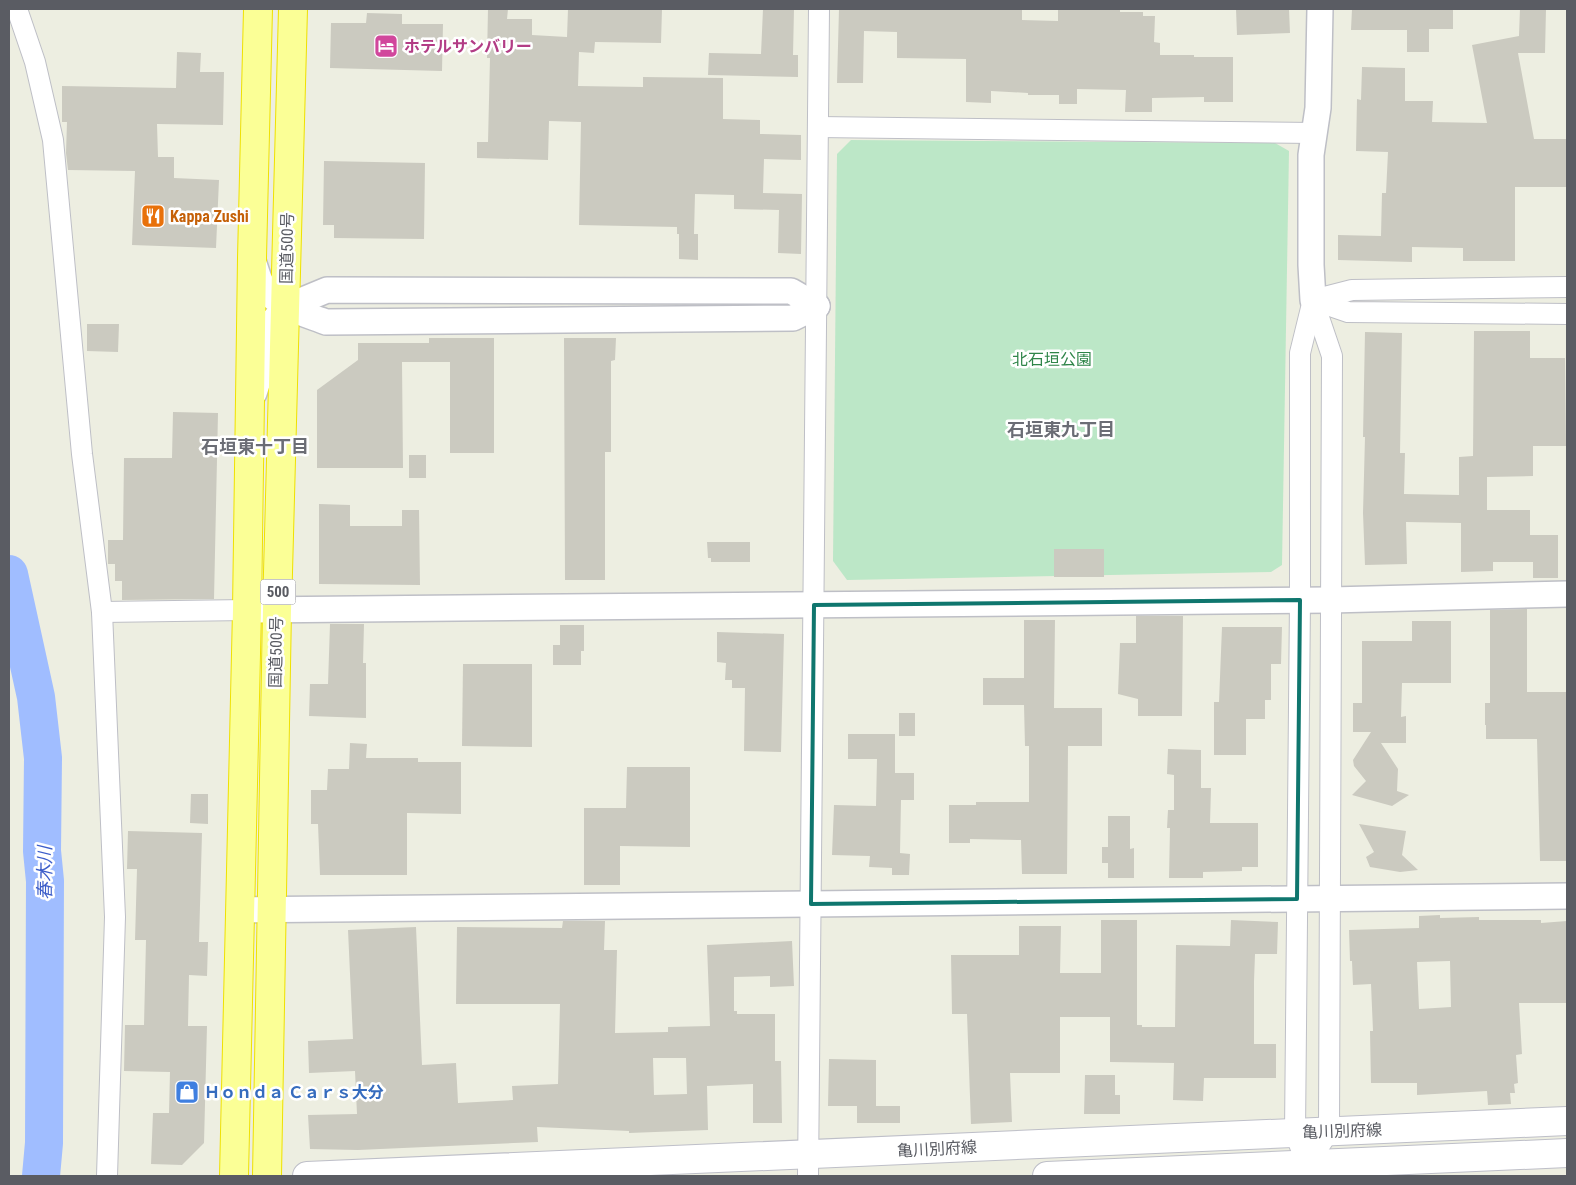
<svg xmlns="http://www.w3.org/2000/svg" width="1576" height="1185" font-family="'Roboto Condensed','Noto Sans JP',sans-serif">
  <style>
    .green { fill: #bce7c7 }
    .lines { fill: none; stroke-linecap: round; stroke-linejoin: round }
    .river { stroke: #a0bdff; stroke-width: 38 }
    .building { fill: #cbcac0; fill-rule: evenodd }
    .minor-casing { stroke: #bebfc6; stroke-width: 22 }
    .tertiary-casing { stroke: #bebfc6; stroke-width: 28 }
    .secondary-casing { stroke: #bebfc8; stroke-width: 30 }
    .trunk-casing { stroke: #efe100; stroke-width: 30 }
    .minor { stroke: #fff; stroke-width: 20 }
    .tertiary { stroke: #fff; stroke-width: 25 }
    .secondary { stroke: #fff; stroke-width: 28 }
    .trunk { stroke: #fbff96; stroke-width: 28 }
    .marked { fill: none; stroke: #0f766e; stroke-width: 4; stroke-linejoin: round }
    .labels { text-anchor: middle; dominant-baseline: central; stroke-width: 5; stroke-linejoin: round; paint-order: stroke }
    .shield { fill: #fff; stroke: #8c8d92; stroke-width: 1 }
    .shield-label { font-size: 15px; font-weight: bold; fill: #5a5c63 }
    .hotel-label { font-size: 16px; font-weight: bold; fill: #b23c85; stroke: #fff; text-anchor: start }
    .food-label { font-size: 16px; font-weight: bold; fill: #c56008; stroke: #fff; text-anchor: start }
    .street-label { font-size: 16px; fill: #5a5c63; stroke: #fff }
    .park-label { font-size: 16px; fill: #2f8549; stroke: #fff }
    .shop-label { font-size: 16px; font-weight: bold; fill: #366cbe; stroke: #fff; text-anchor: start }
    .neighbourhood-label { font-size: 18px; font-weight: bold; fill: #6b6d75; stroke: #fff }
    .water-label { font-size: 18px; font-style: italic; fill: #3c5dc9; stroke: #fff }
  </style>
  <rect width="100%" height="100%" fill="#edeee1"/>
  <polygon class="green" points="851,140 1275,143 1289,151 1282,565 1271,572 847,580 833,561 837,154"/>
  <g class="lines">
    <polyline class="river" points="9,574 36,697 43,758 42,851 45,881 44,1143 41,1176"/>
  </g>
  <g class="building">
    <polygon points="488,9 508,9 507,19 532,19 532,35 567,37 568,9 662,9 661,43 595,42 594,53 579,52 578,86 643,87 643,77 723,78 723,119 760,120 760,134 801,135 801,160 764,159 763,193 802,194 801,254 778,253 779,210 734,209 734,195 695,194 694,234 698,234 698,260 679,259 679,234 677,234 677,227 579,225 581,122 549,121 548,160 477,158 477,142 488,142 490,58 487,58"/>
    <polygon points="763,9 794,9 793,55 798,55 798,77 708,75 709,53 761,54"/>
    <polygon points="839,9 1022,9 1022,20 1058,21 1058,9 1120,9 1120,12 1143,12 1143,16 1155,16 1154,42 1160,43 1160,55 1194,55 1194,57 1233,57 1233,102 1204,102 1204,97 1152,98 1152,112 1125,112 1126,90 1077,89 1077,104 1059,104 1059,95 1028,95 1028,93 991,91 991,103 966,102 966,59 897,58 897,32 864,31 863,83 837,83"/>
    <polygon points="1236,9 1289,9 1290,33 1237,35"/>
    <polygon points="1352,9 1453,9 1453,29 1429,29 1429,52 1407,52 1407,30 1351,30"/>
    <polygon points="1520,9 1546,9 1545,53 1518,53 1534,139 1567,139 1567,187 1515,187 1515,261 1463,261 1463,248 1412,247 1412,262 1338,260 1338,235 1381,236 1382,193 1386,193 1388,152 1356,151 1357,99 1361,100 1362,67 1405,68 1405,101 1433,101 1432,122 1487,123 1472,45 1519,36"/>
    <polygon points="367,13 402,14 402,24 443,24 442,71 330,68 331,23 366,23"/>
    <polygon points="177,52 201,53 200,72 224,72 223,125 157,124 158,157 174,157 174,178 219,180 216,248 132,245 135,171 68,170 66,153 67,122 62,122 62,86 176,88"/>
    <polygon points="324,161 425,163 424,239 334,238 334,225 323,225"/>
    <polygon points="87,324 119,324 118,352 87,351"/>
    <polygon points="1474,331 1530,331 1530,358 1565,358 1566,446 1533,446 1533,476 1487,477 1487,510 1530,510 1530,535 1558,535 1558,578 1533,578 1533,562 1493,562 1493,571 1461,572 1461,523 1406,522 1407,564 1365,565 1363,513 1365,437 1363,437 1365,332 1402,333 1400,453 1405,453 1404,494 1459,495 1459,457 1473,456"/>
    <polygon points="429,338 494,338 494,453 450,453 450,362 402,362 403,468 317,468 317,390 358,360 358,343 429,343"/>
    <polygon points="564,338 616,338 615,360 611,361 611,452 605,452 605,580 565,580"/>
    <polygon points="173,412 218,413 214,599 122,600 122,581 115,581 115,564 108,564 108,540 123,540 124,458 172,458"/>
    <rect x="409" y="455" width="17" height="23"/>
    <polygon points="319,504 350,505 350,526 402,526 402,510 419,510 420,585 319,584"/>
    <polygon points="707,542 750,542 750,562 711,562 711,558 708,558"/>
    <rect x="1054" y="549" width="50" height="28"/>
    <polygon points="1527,609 1527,692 1567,692 1567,861 1540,861 1537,739 1486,739 1486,725 1485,725 1485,703 1490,703 1490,610"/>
    <polygon points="1136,616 1183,616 1182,716 1138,716 1138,699 1118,694 1120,643 1136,643"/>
    <polygon points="1024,620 1055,620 1054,708 1102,708 1102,746 1068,746 1067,874 1022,874 1021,840 970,839 970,843 949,843 949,805 976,805 976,802 1029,802 1029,746 1025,746 1024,705 983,705 983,678 1024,678"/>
    <polygon points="1412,621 1451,621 1451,683 1402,683 1401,717 1406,716 1406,743 1381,743 1398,769 1397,791 1409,795 1392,806 1352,795 1366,781 1354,766 1353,760 1371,732 1353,732 1353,703 1362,703 1362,641 1412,641"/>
    <polygon points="330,624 364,624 363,663 366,663 366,718 309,716 310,684 328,684"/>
    <polygon points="560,625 584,625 584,651 581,651 581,665 553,665 553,645 560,645"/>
    <polygon points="1222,627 1282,627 1281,664 1271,664 1271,700 1265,700 1265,719 1246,719 1246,755 1214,755 1214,702 1219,702"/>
    <polygon points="717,632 784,634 781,752 744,751 745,688 732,688 732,680 725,680 726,663 717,662"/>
    <polygon points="463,664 532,664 532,747 462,746"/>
    <rect x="899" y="713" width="16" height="23"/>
    <polygon points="848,734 895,734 895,773 914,773 914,800 901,800 900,853 910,854 909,875 892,875 892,868 869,867 870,856 832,855 834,805 876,806 877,759 848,759"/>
    <polygon points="350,743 367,744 366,758 418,758 418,762 461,762 461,814 407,813 407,875 320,875 318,824 311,824 311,790 327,790 328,769 349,769"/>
    <polygon points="1168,749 1201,750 1201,788 1211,788 1210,823 1258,823 1258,867 1242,867 1242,871 1203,872 1203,878 1169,878 1170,828 1167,828 1168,810 1174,810 1174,775 1167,774"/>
    <polygon points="627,767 690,767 690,847 620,846 620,885 584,885 584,808 626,808"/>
    <polygon points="191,794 208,794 208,824 190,823"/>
    <polygon points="1108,816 1130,816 1130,849 1134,848 1134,878 1108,878 1108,863 1102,863 1102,847 1108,847"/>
    <polygon points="1359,824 1406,831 1402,855 1418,870 1400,872 1370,867 1366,857 1374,852"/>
    <polygon points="128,831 202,833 199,942 208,942 207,976 189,975 188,1026 207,1026 204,1143 182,1165 151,1164 153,1113 169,1113 170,1072 124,1071 125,1025 144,1025 146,940 135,940 137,869 127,869"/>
    <path d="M1440,915v3l39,-1v3h62v3l26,-2v82h-48l3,51 -6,1 2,28 -4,1 1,9h-5l1,11 -23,1 -1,-14 -70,4v-12h-46l-1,-52h3l-2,-47 -18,1 -1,-24h-2l-1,-31 70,-2v-12zM1450,961l1,46 -32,2 -2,-47z"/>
    <polygon points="1101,920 1137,920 1137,1025 1142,1025 1142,1027 1175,1027 1176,945 1230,946 1231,920 1278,922 1277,954 1255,954 1254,981 1254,1044 1276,1044 1276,1078 1204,1078 1203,1101 1173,1100 1174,1063 1110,1062 1110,1017 1060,1017 1060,1073 1010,1073 1012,1122 971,1124 967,1014 952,1014 951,955 1019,955 1019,926 1061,926 1060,973 1101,973"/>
    <path d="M563,921h42l-1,29h13l-2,83 53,-1v-5l42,-1 -3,-81 85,-4 2,45 -24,1v-11l-36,1v34h3v3h38v47h6l1,62h-29v-39l-46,2 1,44 -79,3v-2l-92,-4 1,15 -180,8 -48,-1 -2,-34 49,-1 -2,-43 -46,2 -1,-32 45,-2 -5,-109 68,-3 6,138 34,-2 2,40 55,-3 -1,-14 46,-2 2,-80h-104l1,-77 105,1zM653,1058h33l1,36 -33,1z"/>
    <polygon points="829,1059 876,1060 876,1106 900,1106 900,1123 857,1123 857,1106 828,1106"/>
    <polygon points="1085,1075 1115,1075 1115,1095 1120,1095 1120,1114 1084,1114"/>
  </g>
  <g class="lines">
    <g class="minor-casing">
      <g id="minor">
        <polyline points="17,9 35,62 53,140 82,454 102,612 115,917 107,1176"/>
        <polyline points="818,127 1314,133"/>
        <polyline points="1313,300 1348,312 1567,314"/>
        <polyline points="1313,300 1352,290 1567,287"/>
        <polyline points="102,612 247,610"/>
        <polyline points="1307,1165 1329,1131 1332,356 1313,300"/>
        <polyline points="1307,1165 1295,1133 1300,600 1300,353 1313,300"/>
        <polyline points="808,1176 819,9"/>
      </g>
    </g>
    <g class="tertiary-casing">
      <g id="tertiary">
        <path d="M252,258c3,8 5,16 8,23 12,25 43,32 66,41l467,-4 24,-12"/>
        <polyline points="1313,300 1311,265 1311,155 1318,108 1320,9"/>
        <polyline points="254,393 267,354 271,323 286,307 327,290 791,291 817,306"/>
        <polyline points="247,610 1331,600 1567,594"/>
        <polyline points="241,910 1567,896"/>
      </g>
    </g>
    <g class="secondary-casing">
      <g id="secondary">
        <polyline points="307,1176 1567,1121"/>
        <polyline points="1047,1176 1567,1153"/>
      </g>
    </g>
    <g class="trunk-casing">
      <g id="trunk">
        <polyline points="234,1176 247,610 252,258 258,9"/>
        <polyline points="267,1176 277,610 293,9"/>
      </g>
    </g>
    <use href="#minor" class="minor"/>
    <use href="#tertiary" class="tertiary"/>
    <use href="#secondary" class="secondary"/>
    <use href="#trunk" class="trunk"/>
  </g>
  <path class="marked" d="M1300,600l-3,299 -486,5 3,-299z"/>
  <defs>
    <g id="hotel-square" transform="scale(1.25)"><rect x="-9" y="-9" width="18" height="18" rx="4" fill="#d1479c" stroke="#fff"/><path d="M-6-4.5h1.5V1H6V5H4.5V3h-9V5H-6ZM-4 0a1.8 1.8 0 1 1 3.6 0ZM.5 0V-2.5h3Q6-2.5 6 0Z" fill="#fff"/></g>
    <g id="restaurant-square" transform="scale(1.25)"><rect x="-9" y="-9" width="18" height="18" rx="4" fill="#e8710a" stroke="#fff"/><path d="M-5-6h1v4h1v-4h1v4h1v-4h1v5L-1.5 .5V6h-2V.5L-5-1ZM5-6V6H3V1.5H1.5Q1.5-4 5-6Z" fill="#fff"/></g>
    <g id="shop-square" transform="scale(1.25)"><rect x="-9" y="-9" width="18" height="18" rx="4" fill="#3f7fe0" stroke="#fff"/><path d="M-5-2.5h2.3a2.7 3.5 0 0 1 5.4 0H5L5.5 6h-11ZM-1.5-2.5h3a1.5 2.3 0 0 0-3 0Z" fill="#fff"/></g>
  </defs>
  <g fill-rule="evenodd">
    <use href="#hotel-square" x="386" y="46"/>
    <use href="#restaurant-square" x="153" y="216"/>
    <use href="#shop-square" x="187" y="1092"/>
  </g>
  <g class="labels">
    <rect class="shield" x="260.5" y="579.5" width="35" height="25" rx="4"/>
    <g class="shield-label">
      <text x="278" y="592">500</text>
    </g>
    <g class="hotel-label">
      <text x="404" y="46">ホテルサンバリー</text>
    </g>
    <g class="food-label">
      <text x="170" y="216">Kappa Zushi</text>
    </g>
    <g class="street-label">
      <text transform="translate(287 248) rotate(-89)">国道500号</text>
      <text transform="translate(276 652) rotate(-89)">国道500号</text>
      <text transform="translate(1342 1131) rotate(-2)">亀川別府線</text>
      <text transform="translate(937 1149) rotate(-3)">亀川別府線</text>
    </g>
    <g class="park-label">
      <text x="1052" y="359">北石垣公園</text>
    </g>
    <g class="shop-label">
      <text x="204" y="1092">Ｈｏｎｄａ Ｃａｒｓ大分</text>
    </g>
    <g class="neighbourhood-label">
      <text x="1061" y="429">石垣東九丁目</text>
      <text x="255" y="446">石垣東十丁目</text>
    </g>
    <g class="water-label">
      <text transform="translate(44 873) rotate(-90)">春木川</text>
    </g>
  </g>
  <rect width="1576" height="1185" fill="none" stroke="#5a5c63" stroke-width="20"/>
</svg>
